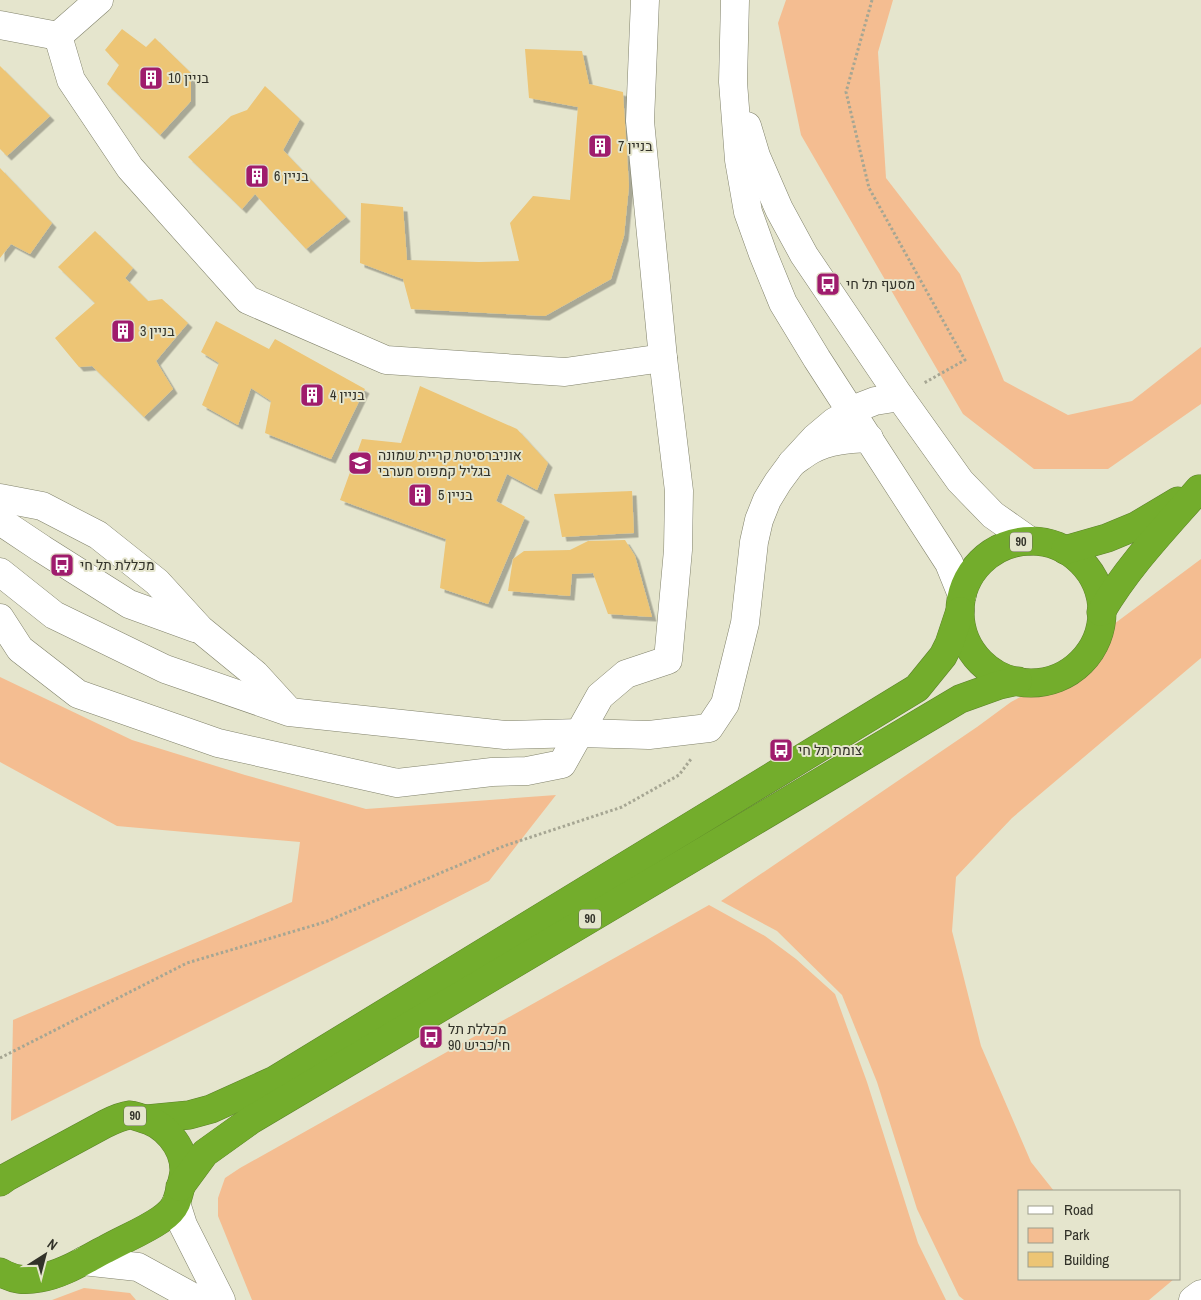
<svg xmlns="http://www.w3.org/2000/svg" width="1201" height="1300" font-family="'Archivo Narrow',Heebo,sans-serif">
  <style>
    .green { fill: #f4bd91 }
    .building { fill: #edc575; filter: url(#shadow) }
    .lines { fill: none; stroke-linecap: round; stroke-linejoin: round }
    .street-casing { stroke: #81826b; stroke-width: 29 }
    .secondary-casing { stroke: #81826b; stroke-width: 29 }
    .highway-casing { stroke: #5c822b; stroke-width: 29 }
    .path { stroke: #a6a693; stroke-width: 3; stroke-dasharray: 2.5 2.5; stroke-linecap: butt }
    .street { stroke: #fff; stroke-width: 28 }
    .secondary { stroke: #fff; stroke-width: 28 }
    .highway { stroke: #73ad2c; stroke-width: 28 }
    .labels { text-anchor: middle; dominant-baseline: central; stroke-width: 4; stroke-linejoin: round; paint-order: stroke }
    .shield { fill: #e5e5cd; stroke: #68685a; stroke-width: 1 }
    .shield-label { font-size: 12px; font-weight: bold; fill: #323229 }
    .poi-label { font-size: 14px; fill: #323229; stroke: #e5e5cd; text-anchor: start }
  </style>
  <defs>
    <filter id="shadow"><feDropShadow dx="4.5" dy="4.5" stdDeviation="0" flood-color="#0004"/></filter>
  </defs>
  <rect width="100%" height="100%" fill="#e5e5cd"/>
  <g class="green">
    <polygon points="786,0 893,0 878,52 886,178 960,274 1004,381 1068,415 1132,401 1201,347 1201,404 1108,469 1034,469 963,414 801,135 778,23"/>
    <polygon points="1201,559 1201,658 1012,818 956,877 952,931 981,1046 1031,1162 1054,1191 1020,1191 1020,1279 1174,1279 1149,1300 964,1300 959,1296 917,1209 877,1082 842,995 777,931 721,901 977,727 1011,702 1026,694 1044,691 1072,679 1094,656 1107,632 1114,624"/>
    <polygon points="0,677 132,740 245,775 366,809 556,795 489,881 379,937 11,1121 13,1020 292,902 300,842 117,826 0,762"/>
    <polygon points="709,905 765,936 796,959 835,994 867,1082 918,1243 946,1300 252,1300 218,1216 218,1198 225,1178 240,1168"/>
    <polygon points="84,1288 130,1293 136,1300 52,1300"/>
  </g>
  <g class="building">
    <polygon points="122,29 146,47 155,38 191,73 191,101 160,135 107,84 119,65 105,50"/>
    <polygon points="525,49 582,51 589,84 623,92 629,186 624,236 611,279 545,316 411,309 403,279 360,263 361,203 403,207 407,260 479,262 519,261 510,223 533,196 570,200 578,107 529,98"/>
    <polygon points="0,66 50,116 7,156 0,149"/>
    <polygon points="265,86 300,119 283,150 346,217 306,249 255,194 242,209 188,157 231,116 247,110"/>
    <polygon points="0,168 52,223 30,254 11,244 0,258"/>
    <polygon points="95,231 133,268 125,278 148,301 162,299 188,323 156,361 173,389 144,417 92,366 79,367 55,338 95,303 58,267"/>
    <polygon points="216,321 269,349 275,339 365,389 331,459 265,433 271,401 251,388 238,425 202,405 219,363 201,352"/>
    <polygon points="420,386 517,429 548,463 537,490 507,474 496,501 525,517 488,604 440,588 446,539 340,500 362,439 401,443"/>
    <polygon points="632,491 634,533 562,537 554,494"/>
    <polygon points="625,540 635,556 652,617 608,614 593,573 572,574 570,596 508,591 513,559 524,551 570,550 588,541"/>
  </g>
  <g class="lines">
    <g class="street-casing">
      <g id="street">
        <polyline points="99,0 58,36 71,80 130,168 248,300 386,360 565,372 663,358"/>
        <polyline points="0,25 58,36"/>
        <polyline points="0,498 42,506 98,535 157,582 200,629 255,674 287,709"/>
        <polyline points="0,521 42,549 129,604 195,628"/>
        <polyline points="0,572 54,615 165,669 289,712 505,735 580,733 649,735 709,728 725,704 745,623 754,542 759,520 767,500 778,482 792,463 815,438 834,422 862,406 875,401 900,397"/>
        <polyline points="0,618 20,649 78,694 218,743 397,783 492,772 527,771 562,764 600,696 626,674 668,660 678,550 679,491 663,358 640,121 645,0"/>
        <polyline points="1193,1300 1201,1294"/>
      </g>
    </g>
    <g class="secondary-casing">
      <g id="secondary">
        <polyline points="735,0 733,82 739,160 748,212 763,254 783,303 817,359 949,563 962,595"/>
        <polyline points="747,126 756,156 779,209 804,255 900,397 960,481 993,515 1030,541"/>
        <path d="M792,463c6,-4 12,-9 19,-13 18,-10 38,-11 58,-12"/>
        <polyline points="176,1203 183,1225 221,1300"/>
        <polyline points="83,1261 138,1267 198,1300"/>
      </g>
    </g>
    <g class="highway-casing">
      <g id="highway">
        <circle cx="1031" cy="612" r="71"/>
        <polyline points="1065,550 1107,538 1136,526 1178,501"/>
        <path d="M1101,612c27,-46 63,-83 98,-123"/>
        <polyline points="147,1119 189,1115 211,1109 275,1080 917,688 943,656 949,644 960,611"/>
        <path d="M0,1182l7,-5 98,-53c8,-4 16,-8 25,-9 4,0 7,2 11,3 23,5 43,28 43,52 0,6 -6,28 -8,33 -3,7 -10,13 -16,17 -16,11 -36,19 -54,29 -20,10 -42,25 -66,29 -16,3 -26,2 -40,-6"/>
        <polyline points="180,1187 205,1153 251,1120 960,699 999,685 1018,681"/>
      </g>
    </g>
    <g class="path">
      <polyline points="872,0 846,92 869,188 965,360 924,383"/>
      <polyline points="0,1058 187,963 325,922 504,846 622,807 679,775 691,759"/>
    </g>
    <use href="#street" class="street"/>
    <use href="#secondary" class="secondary"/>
    <use href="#highway" class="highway"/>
  </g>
  <defs>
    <g id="building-square" transform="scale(1.25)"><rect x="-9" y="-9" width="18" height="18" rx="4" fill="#9f1c6d" stroke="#e5e5cd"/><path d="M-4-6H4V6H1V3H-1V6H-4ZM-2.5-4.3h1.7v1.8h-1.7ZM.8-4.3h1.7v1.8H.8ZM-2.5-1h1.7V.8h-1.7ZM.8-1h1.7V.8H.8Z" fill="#fff"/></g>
    <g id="bus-square" transform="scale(1.25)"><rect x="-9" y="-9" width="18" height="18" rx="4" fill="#9f1c6d" stroke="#e5e5cd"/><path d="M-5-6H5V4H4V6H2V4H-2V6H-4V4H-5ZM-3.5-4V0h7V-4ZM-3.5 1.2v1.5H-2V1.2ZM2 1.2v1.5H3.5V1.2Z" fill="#fff"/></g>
    <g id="university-square" transform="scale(1.25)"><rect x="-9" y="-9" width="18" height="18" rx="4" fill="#9f1c6d" stroke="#e5e5cd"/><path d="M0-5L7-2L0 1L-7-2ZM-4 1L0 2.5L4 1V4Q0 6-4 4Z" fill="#fff"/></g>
  </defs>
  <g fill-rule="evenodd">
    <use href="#building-square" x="151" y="78"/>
    <use href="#building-square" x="600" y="146"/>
    <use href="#building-square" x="257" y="176"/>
    <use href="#bus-square" x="828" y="284"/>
    <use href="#building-square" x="123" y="331"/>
    <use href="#building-square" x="312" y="395"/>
    <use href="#university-square" x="360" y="463"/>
    <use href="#building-square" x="420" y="495"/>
    <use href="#bus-square" x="62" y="565"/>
    <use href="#bus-square" x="781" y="750"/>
    <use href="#bus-square" x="431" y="1037"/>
  </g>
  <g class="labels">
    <g class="shield">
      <rect x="1010" y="532.5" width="22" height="19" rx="4"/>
      <rect x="579" y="909.5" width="22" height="19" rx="4"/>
      <rect x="124" y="1106.5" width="22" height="19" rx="4"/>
    </g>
    <g class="shield-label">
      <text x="1021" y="542">90</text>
      <text x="590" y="919">90</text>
      <text x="135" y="1116">90</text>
    </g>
    <g class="poi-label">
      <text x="168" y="78">בניין 10</text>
      <text x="618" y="146">בניין 7</text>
      <text x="274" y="176">בניין 6</text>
      <text x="846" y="284">מסעף תל חי</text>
      <text x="140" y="331">בניין 3</text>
      <text x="330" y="395">בניין 4</text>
      <text x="378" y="455">אוניברסיטת קריית שמונה<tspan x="378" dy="16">בגליל קמפוס מערבי</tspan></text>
      <text x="438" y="495">בניין 5</text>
      <text x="80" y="565">מכללת תל חי</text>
      <text x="798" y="750">צומת תל חי</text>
      <text x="448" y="1029">מכללת תל<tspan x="448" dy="16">חי/כביש 90</tspan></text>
    </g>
  </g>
  <rect x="1018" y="1190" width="162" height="90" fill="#e5e5cd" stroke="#9d9d8b"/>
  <rect x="1028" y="1206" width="25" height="8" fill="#ffffff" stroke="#9d9d8b"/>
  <text x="1064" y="1215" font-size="15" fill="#323229">Road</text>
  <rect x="1028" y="1228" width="25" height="15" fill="#f4bd91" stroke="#9d9d8b"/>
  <text x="1064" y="1240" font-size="15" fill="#323229">Park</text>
  <rect x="1028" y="1252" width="25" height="15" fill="#edc575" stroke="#9d9d8b"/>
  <text x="1064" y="1265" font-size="15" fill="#323229">Building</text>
  <g transform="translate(45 1255) rotate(36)" stroke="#e5e5cd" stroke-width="4" paint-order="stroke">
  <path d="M0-4L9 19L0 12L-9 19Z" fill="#323229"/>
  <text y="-8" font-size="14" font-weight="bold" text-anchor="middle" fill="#323229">N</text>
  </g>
</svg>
